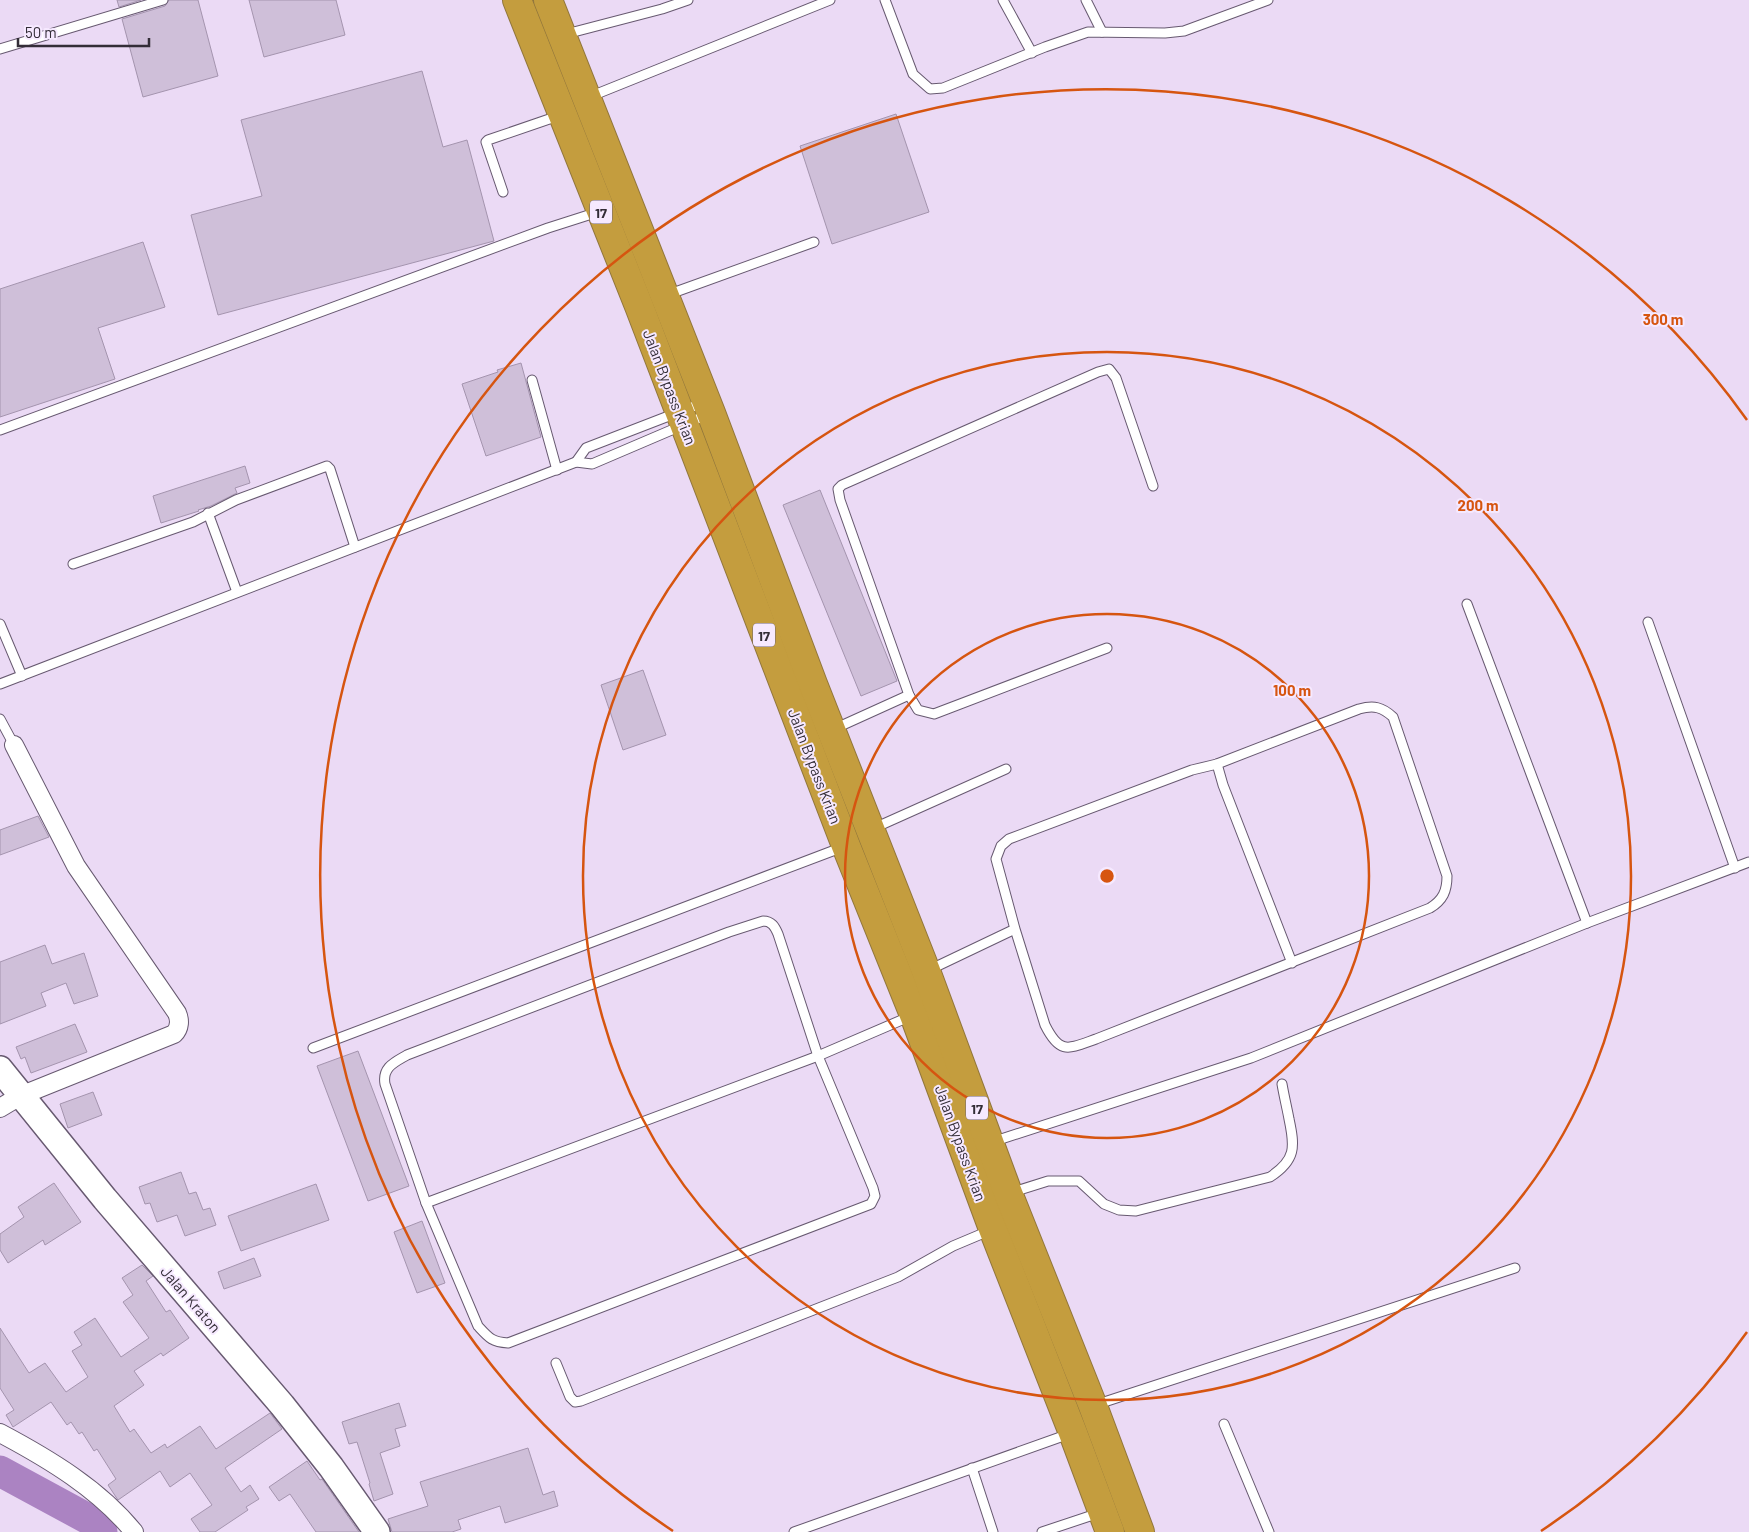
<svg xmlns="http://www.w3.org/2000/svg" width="1749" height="1532" font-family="Barlow,sans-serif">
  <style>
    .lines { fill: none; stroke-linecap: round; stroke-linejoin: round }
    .river { stroke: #ab83c2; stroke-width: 31 }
    .building { fill: #cfbfd9; stroke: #a494ae }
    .lane-casing { stroke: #675970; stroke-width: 11 }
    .street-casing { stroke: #675970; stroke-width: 20 }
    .secondary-casing { stroke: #675970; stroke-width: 28 }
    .highway-casing { stroke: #91763c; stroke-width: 30 }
    .lane { stroke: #fff; stroke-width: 9 }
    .street { stroke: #fff; stroke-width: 18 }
    .secondary { stroke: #fff; stroke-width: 25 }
    .highway { stroke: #c49d3e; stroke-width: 28 }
    .ring { fill: none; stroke: #d65510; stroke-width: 2.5 }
    .labels { text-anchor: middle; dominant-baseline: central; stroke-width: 4; stroke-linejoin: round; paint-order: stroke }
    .shield { fill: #f6e9ff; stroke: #6e6573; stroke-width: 1 }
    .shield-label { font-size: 14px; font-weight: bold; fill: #332d37 }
    .street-label { font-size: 15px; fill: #332d37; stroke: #f6e9ff }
    .centre { fill: #d65510; stroke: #f6e9ff; stroke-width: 2.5 }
    .ring-label { font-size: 15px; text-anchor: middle; font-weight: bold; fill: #d65510; stroke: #f6e9ff; stroke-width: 4; stroke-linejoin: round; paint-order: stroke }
  </style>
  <rect width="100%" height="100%" fill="#ebdaf5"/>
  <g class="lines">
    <polyline class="river" points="0,1471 94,1522 102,1532"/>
  </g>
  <g class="building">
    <polygon points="117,0 141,0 119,7"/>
    <polygon points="169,0 198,0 218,76 143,97 122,19 165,6"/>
    <polygon points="249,0 336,0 345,35 264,57"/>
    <polygon points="422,71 443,147 467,140 494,241 218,315 191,215 262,196 241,120"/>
    <polygon points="896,114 929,212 832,244 800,146"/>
    <polygon points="143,242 165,307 98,328 115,379 0,417 0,289"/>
    <polygon points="521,363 541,437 486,456 462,384 498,372 497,370"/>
    <polygon points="245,466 250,483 235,488 237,493 211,506 198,510 199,511 161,523 153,496"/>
    <polygon points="820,490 897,681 861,696 783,505"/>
    <polygon points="643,670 666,735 623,750 601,685"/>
    <polygon points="38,816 49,837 0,855 0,830"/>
    <polygon points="45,945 52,964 84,953 98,996 74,1004 66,983 41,993 46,1006 0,1024 0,962"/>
    <polygon points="75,1024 87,1052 31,1073 25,1057 21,1059 16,1047"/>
    <polygon points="358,1051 409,1186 368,1201 317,1066"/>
    <polygon points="93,1092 102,1115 68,1128 60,1104"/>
    <polygon points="181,1172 189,1194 196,1192 203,1210 210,1208 216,1225 185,1236 177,1215 157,1222 150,1203 145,1204 139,1187"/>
    <polygon points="54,1183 81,1222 45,1245 43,1240 8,1263 0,1250 0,1234 24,1217 18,1207"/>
    <polygon points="316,1184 329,1220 241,1251 228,1216"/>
    <polygon points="422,1221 445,1283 417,1293 394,1232"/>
    <polygon points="254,1258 261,1276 224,1289 218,1272"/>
    <polygon points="142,1265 153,1276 146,1281 166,1312 170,1310 189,1338 163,1356 161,1353 134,1371 144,1385 114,1406 130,1432 134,1429 151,1453 165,1444 167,1448 200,1426 216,1449 270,1413 282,1429 225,1468 241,1492 250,1485 259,1499 246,1507 248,1510 215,1532 200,1532 191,1519 212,1505 190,1473 170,1487 160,1471 118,1500 108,1485 116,1479 97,1449 94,1451 82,1432 79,1434 71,1422 67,1425 51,1402 13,1427 6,1415 14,1410 0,1388 0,1328 29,1373 45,1363 66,1392 88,1377 72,1351 82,1345 74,1332 95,1318 121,1357 149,1338 123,1302 133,1295 122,1278"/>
    <polygon points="399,1403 406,1426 395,1429 400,1446 380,1453 393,1494 374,1501 369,1484 370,1483 357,1442 349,1444 342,1422"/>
    <polygon points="528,1448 543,1495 554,1491 558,1506 505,1523 500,1506 458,1520 461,1529 452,1532 392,1532 388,1519 428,1506 420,1482"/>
    <polygon points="307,1461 320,1480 322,1479 359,1532 316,1532 290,1494 279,1501 269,1487"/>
  </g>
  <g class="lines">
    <g class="lane-casing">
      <g id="lane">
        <polyline points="885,0 913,74 930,89 943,88 1045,47 1088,32 1165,33 1184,31 1268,0"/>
        <polyline points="1003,0 1032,53"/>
        <polyline points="1086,0 1102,32"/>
        <polyline points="566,34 662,9 688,0"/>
        <polyline points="0,49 163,0"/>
        <polyline points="589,97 830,0"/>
        <polyline points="503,192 486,142 488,140 561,115"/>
        <polyline points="667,295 814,242"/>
        <polyline points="532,380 557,470"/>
        <polyline points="0,430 548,228 598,212"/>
        <polyline points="576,462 586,448 705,402"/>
        <polyline points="208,513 237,592"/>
        <polyline points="73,564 193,522 236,500 327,466 330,469 355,547"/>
        <polyline points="1467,604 1587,923"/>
        <polyline points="1648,622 1735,868"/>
        <polyline points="0,624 22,676"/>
        <polyline points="0,684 576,462 592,464 709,414"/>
        <polyline points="909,695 918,710 934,714 1107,648"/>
        <polyline points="0,719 14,745"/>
        <polyline points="834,729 909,695 840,500 838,489 842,485 1098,372 1109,369 1116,378 1153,486"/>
        <polyline points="1217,764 1223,785 1292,963"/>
        <polyline points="872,829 1006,769"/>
        <path d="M763,921c9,0 12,6 15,13l40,122 55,132 2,8 -4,8 -363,139c-16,-1 -19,-5 -30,-17l-52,-123 -41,-119c-3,-17 10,-22 22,-29l322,-123z"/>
        <path d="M929,970l86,-41 30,96c15,30 23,24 51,14l334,-131c13,-8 17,-17 17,-32l-54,-159c-11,-10 -19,-12 -34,-8l-142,55 -25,6 -183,69 -8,7 -5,13 19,70"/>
        <polyline points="313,1048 843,847"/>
        <polyline points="992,1142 1251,1058 1587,923 1749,862"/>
        <path d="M1010,1193l38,-12h31l25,23 15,6 17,1 134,-34c26,-17 25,-30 19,-58 -2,-11 -5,-23 -7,-35"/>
        <polyline points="426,1203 818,1056 911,1016"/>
        <polyline points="556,1363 570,1397 575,1402 581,1401 898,1277 953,1246 991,1230"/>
        <polyline points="1095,1405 1515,1268"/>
        <polyline points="1224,1424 1269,1532"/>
        <polyline points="972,1468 993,1532"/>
        <polyline points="794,1532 1069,1434"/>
        <polyline points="1042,1532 1099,1513"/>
      </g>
    </g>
    <g class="street-casing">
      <g id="street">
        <path d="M0,1108l20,-12 154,-62c6,-6 6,-14 3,-21l-101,-147 -62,-121"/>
        <path d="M0,1433c49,26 99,56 134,99"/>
      </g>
    </g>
    <g class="secondary-casing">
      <polyline id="secondary" points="0,1069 105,1199 282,1405 331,1467 377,1532"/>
    </g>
    <g class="highway-casing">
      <g id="highway">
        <polyline points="517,0 639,306 846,846 914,1015 993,1229 1073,1433 1110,1532"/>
        <polyline points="548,0 711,413 813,684 926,971 1008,1193 1093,1406 1140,1532"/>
      </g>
    </g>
    <use href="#lane" class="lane"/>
    <use href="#street" class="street"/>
    <use href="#secondary" class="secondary"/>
    <use href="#highway" class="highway"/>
  </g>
  <g class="ring">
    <circle cx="1107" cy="876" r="262"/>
    <circle cx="1107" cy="876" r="524"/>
    <path d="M1747 1332A786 786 0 0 1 1541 1531M673 1531A786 786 0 1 1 1747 420"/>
  </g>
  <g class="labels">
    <g class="shield">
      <rect x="590" y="200.5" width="22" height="23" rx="4"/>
      <rect x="753" y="623.5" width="22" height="23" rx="4"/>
      <rect x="966" y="1096.5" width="22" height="23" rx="4"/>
    </g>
    <g class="shield-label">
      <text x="601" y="212">17</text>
      <text x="764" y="635">17</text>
      <text x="977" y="1108">17</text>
    </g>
    <g class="street-label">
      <text transform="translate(670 387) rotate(69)">Jalan Bypass Krian</text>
      <text transform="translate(815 766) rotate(69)">Jalan Bypass Krian</text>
      <text transform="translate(961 1143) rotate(70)">Jalan Bypass Krian</text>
      <text transform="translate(191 1299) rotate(49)">Jalan Kraton</text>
    </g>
  </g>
  <circle cx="1107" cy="876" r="8" class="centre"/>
  <g class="ring-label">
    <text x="1663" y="325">300 m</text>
    <text x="1478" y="511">200 m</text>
    <text x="1292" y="696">100 m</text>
  </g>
  <path d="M18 38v8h131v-8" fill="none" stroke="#332d37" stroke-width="2.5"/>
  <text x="25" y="38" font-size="15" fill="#332d37" stroke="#f6e9ff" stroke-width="4" paint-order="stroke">50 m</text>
</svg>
